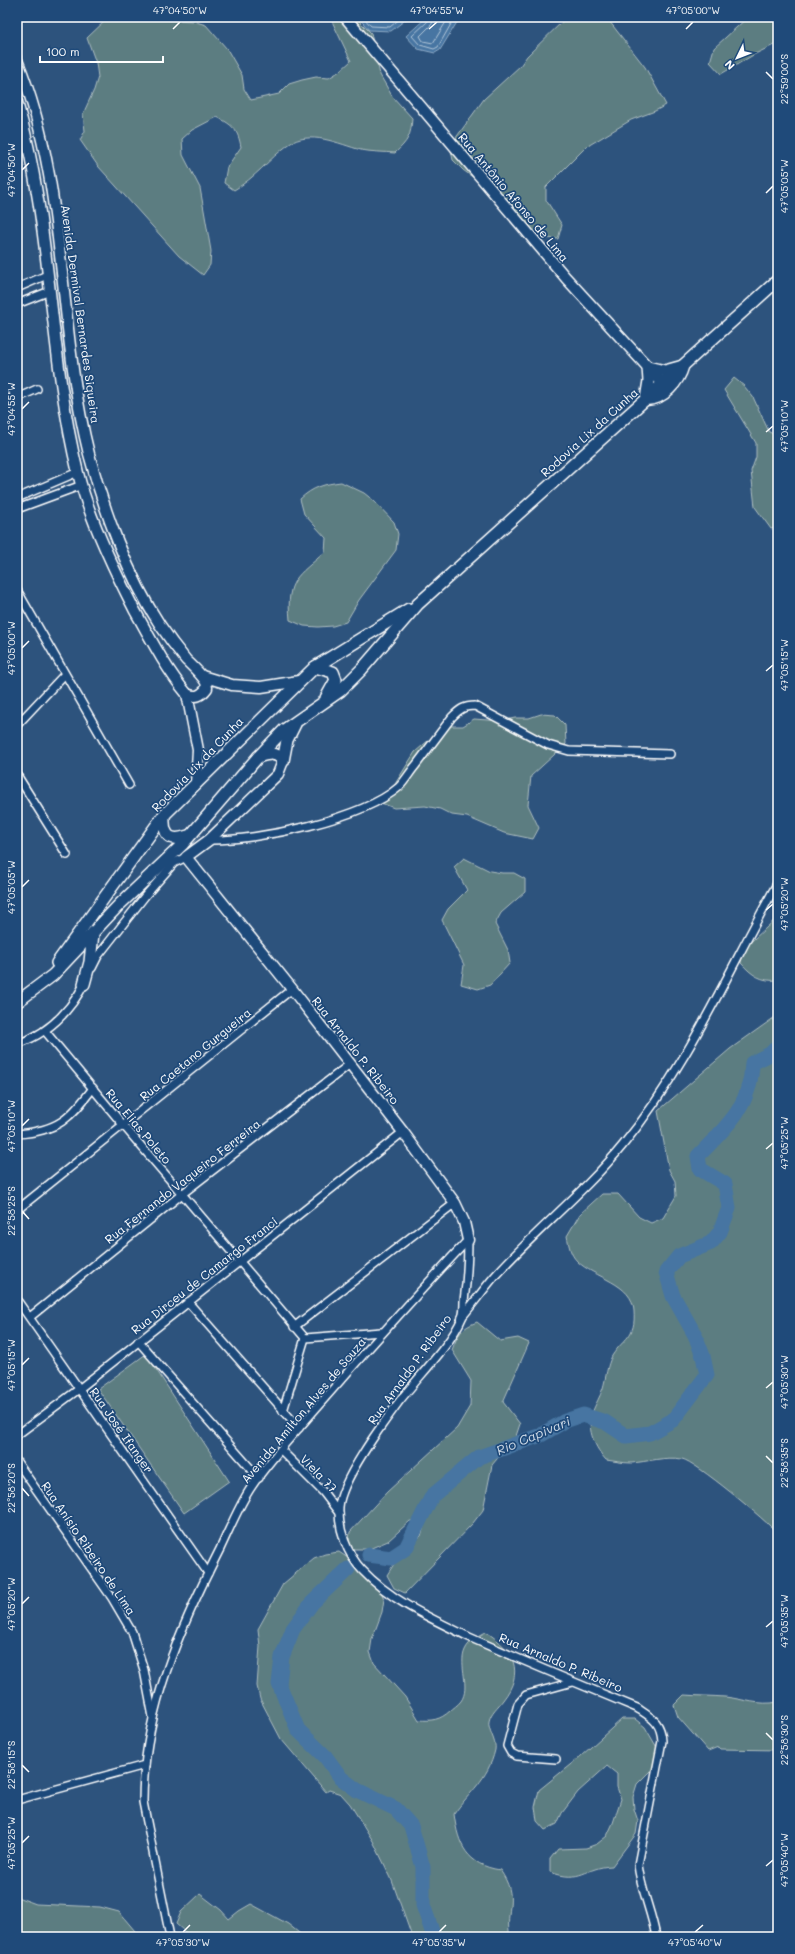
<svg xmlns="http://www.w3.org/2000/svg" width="795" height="1954" font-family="Mali,sans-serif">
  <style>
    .green { fill: #5c7d81; stroke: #aebec0 }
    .water { fill: #4675a2; stroke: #90acc7 }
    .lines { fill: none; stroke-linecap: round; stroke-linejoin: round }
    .shore { stroke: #b5c8da; stroke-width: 1 }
    .river { stroke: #4675a2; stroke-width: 15 }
    .street-casing { stroke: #fff; stroke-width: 10 }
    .secondary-casing { stroke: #fff; stroke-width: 13 }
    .primary-casing { stroke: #fff; stroke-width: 14 }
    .street { stroke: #1f4a7a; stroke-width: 7 }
    .secondary { stroke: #1f4a7a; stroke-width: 10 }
    .primary { stroke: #1f4a7a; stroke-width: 11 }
    .ticks { fill: none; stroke: #fff; stroke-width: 1.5 }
    .labels { text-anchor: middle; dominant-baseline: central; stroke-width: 3.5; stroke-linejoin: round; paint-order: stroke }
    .street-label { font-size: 12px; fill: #fff; stroke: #1f4a7a }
    .water-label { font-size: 13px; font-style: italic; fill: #d1dce8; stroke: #1f4a7a }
    .neatline { fill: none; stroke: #fff; stroke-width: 1.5 }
    .ticks-label { font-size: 10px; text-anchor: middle; fill: #fff }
  </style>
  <rect width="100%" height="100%" fill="#2d537d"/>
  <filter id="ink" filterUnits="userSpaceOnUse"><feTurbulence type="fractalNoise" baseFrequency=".025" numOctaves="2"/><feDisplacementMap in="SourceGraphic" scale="8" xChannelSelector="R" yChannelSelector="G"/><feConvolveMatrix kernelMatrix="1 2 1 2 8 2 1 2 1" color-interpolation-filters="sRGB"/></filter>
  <g filter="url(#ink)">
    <g class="green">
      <path d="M116,17l77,4 13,4 21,24 15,26 2,14 7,11 28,-6 10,-10 13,-4 14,-3 13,1 11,-7 11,-10 -21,-44h25l16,16 9,42 12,21 20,22c-1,18 -4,23 -17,35 -11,-1 -24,-1 -34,-3 -22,-6 -52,-21 -73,-5 -19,14 -33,33 -54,45l-10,-7 3,-16 14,-20c-3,-17 -8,-22 -24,-30l-25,13 -10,9 1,16 17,33 5,28 6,35 -1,14 -7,10 -24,-19 -81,-90 -18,-26 5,-9 -2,-17 11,-24 4,-13 -2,-14 -9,-25 21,-20z"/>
      <polygon points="567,17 606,17 645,67 666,105 655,111 631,120 586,147 546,187 546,200 562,225 558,239 544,238 536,233 513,207 463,170 453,160 450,146 484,99 520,66 527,56"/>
      <polygon points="748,17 778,17 778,43 755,54 721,74 710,62 714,48"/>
      <polygon points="734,378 744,386 753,397 769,432 778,436 778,527 771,529 755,507 751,471 756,457 756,443 724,390"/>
      <path d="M341,482l23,11 10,8 20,21 4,12 -2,16 -37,50 -13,22 -13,4 -15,1 -14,-1 -14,-6c-4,-41 7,-43 35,-68l1,-14 -22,-24 -4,-15c13,-12 24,-15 41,-17z"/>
      <polygon points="541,714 555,715 565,725 566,744 531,776 528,805 539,828 533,839 504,833 467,817 452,815 440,809 425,806 394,808 376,801 395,784 415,752 437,733 448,726 463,726 474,719 501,721 515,718 529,718"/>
      <polygon points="464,858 490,871 502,873 514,873 525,879 525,892 501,913 495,924 508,950 510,963 490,985 478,989 461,984 464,965 442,920 448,909 467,890 454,867"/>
      <path d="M778,917v63c-17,2 -26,-5 -37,-17l1,-13z"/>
      <path d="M778,1015v519c-11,-13 -83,-73 -96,-75 -17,-3 -35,3 -51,4 -8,0 -17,-2 -25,-3 -10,-11 -20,-30 -14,-47 3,-8 8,-16 11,-25 3,-10 4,-23 9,-32 12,-19 24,-18 22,-45 -1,-28 -40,-33 -57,-50 -7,-7 -8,-16 -10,-25l13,-22 22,-20h16l21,23 12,6 12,-5 13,-22 -1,-15 -6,-11 -11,-59 72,-62z"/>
      <path d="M477,1322l23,19 18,-3 11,5 -26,59 17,22 -4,12 -24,29 -9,45 -10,13 -68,70 -11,-5 -7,-13 14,-22 20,-17 5,-16 -16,1 -22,20 -19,8h-21l2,-17 37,-40 70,-64 13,-22 1,-25 -19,-31c6,-16 9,-22 25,-28z"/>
      <polygon points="146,1354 229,1481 184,1513 98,1389"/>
      <path d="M339,1552l12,8 28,27 5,12 -2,13 -10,27 -2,13 4,11 31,34 14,23c13,1 21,0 31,-9 3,-3 8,-6 11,-10 10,-14 -3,-36 4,-51 4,-9 13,-14 21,-18 28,18 39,40 17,68 -5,7 -12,12 -14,21 -2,8 8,20 6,29 -7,30 -26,42 -41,64 4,31 13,51 46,56 20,29 4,38 10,67h-98l-21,-59 -18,-37 -23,-37 -9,-10 -12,-4 -3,2 -45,-53 -21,-40 -3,-13 3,-40 -2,-17 25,-45 31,-26 11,-4z"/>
      <path d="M684,1695c14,1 28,1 41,2 19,2 34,9 53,5v48l-58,-1 -2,-2 -10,4 -30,-34 -4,-12z"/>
      <path d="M622,1719h13l10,8 14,24 -4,15 -18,18 -4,13 1,12 4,12 -2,13 -24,32c-28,1 -30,18 -62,6v-13l8,-10 28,-1 11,-4 10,-8 6,-13 8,-24 -4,-12v-13l-10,-8 -29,26 -16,21 -5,11 -12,6 -8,-9 -2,-14 4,-17 42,-34z"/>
      <polygon points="200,1894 221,1910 229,1919 239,1911 251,1904 288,1924 304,1937 191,1937 176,1924 181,1912"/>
      <polygon points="17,1897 36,1904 100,1907 119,1912 140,1937 17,1937"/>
    </g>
    <g class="water">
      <polygon points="358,17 409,17 391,31 369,30"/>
      <polygon points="427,17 457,17 459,19 440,50 435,53 418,49 406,36"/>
    </g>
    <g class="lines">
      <g class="shore">
        <polyline points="363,17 371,26 390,27 402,17"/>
        <polyline points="429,17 428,21 412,36 420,45 434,49 438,47 455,17"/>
        <polyline points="434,17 432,24 420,36 423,41 433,43 449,17"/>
      </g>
      <g class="river">
        <path d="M369,1555l22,3 15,-10 26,-52 47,-39 62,-22 24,-14 18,-6 22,7 21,14 24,-3 23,-13 34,-45 -4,-19 -8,-21 -22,-39 -7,-24 13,-16 32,-13 9,-11 9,-24 -4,-24 -25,-15 -2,-13c28,-29 53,-49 54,-93l18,-9 8,-8"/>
        <polyline points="348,1569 312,1603 293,1629 282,1657 279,1684 298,1730 325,1756 341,1778 357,1790 396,1809 411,1826 423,1867 423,1905 434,1937"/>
      </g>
      <g class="street-casing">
        <g id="street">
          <polyline points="17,288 47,275"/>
          <polyline points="17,304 50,291"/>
          <polyline points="17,398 37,389"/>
          <polyline points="17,498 78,472"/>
          <polyline points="17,509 82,485"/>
          <polyline points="17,590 129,785"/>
          <polyline points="17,725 64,675"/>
          <polyline points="17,775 67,855"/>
          <path d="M209,840c49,1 153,-21 190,-53 6,-6 11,-15 17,-22 12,-16 24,-32 36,-48 8,-8 12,-11 23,-11l73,39 21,6 101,3"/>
          <polyline points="92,968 98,956 145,896 174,863 186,857"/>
          <polyline points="45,1031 124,1126 305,1338"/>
          <path d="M17,1044c31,-10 54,-34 69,-63"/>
          <path d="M17,1134c41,-3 53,-15 76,-46"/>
          <polyline points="17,1210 292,989"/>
          <path d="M468,1240c0,21 -1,40 -4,61 0,5 0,12 -2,17 -11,27 -46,61 -64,85 -17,23 -57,77 -59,104 -1,22 8,47 23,63 29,31 70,49 107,67 56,25 112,48 168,71 15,10 24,14 25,33l-24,124c3,25 14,48 18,72"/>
          <polyline points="17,1300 208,1573"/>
          <polyline points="188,1302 299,1428"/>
          <polyline points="30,1317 182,1194 350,1064"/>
          <path d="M462,1317c11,-13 21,-27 32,-40 41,-46 90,-84 129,-132 65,-79 105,-174 155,-263"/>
          <polyline points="294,1327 455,1203"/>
          <polyline points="305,1338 381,1332"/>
          <polyline points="138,1341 259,1478"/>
          <polyline points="283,1411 305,1338"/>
          <polyline points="17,1435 79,1389 403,1132"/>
          <polyline points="281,1450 323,1492 339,1513"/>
          <polyline points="17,1462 112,1598 132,1632 144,1670 153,1717"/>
          <polyline points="556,1759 517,1756 511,1753 507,1746 518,1704 526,1695 573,1682"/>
          <polyline points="17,1800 145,1765"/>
          <path d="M170,1937l-27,-135c0,-91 37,-174 77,-253 10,-21 19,-44 32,-63 19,-28 44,-54 66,-80 49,-56 99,-112 150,-166"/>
        </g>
      </g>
      <g class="secondary-casing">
        <g id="secondary">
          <polyline points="345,17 566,278 668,389"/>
          <path d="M17,60c52,126 39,264 72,394 15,57 39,122 71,171 8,12 17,24 26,35 7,7 15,14 20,22l1,6c-6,8 -11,10 -20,6 -21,-25 -37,-56 -53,-85 -21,-41 -45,-91 -56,-136 -30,-122 -26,-251 -61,-371"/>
          <polyline points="202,676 232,685 261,687 299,681"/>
          <polyline points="187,694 198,750 196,784"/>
          <polyline points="283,761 278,774 209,840 186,857 292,989 403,1132 455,1203 464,1222 468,1240"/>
        </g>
      </g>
      <g class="primary-casing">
        <g id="primary">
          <path d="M683,366c-4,15 -20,35 -37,33l3,-18 -1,-14 17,4z"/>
          <polyline points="315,667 333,672 336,680 326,698"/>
          <path d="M258,757c10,-3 19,-6 25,4"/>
          <polyline points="283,761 287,740 295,724"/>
          <path d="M164,815c-1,19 4,28 24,21"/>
          <polyline points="57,963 164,815 315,667 409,609"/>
          <polyline points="84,984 90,962 93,933"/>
          <polyline points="17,1002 53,975 119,905 183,844 258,757 284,730 340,691 362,669 418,604 778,280"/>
        </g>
      </g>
      <use href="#street" class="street"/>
      <use href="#secondary" class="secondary"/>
      <use href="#primary" class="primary"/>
    </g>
  </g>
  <path class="ticks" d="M173,29l7,-7M429,29l8,-7M686,29l7,-7M766,72l7,7M22,170l7,-7M766,193l7,-7M22,409l7,-7M766,432l7,-6M22,648l7,-7M766,671l7,-6M22,887l7,-7M766,910l7,-6M22,1126l7,-7M766,1149l7,-6M22,1211l7,8M22,1365l7,-7M766,1388l7,-6M766,1456l7,7M22,1488l7,8M22,1604l7,-7M766,1627l7,-6M766,1733l7,7M22,1765l7,7M22,1843l7,-7M766,1866l7,-6M183,1932l7,-7M439,1932l7,-7M695,1932l8,-7"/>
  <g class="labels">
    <g class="street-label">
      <text transform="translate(514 197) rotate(50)">Rua Antônio Afonso de Lima</text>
      <text transform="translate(81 314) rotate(82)">Avenida Dermival Bernardes Siqueira</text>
      <text transform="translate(589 432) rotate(-42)">Rodovia Lix da Cunha</text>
      <text transform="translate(197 764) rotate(-46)">Rodovia Lix da Cunha</text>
      <text transform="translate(356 1050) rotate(52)">Rua Arnaldo P. Ribeiro</text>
      <text transform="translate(195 1054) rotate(-39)">Rua Caetano Gurgueira</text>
      <text transform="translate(139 1126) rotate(50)">Rua Elias Poleto</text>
      <text transform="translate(182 1181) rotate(-38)">Rua Fernando Vaqueiro Ferreira</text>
      <text transform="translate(204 1275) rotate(-38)">Rua Dirceu de Camargo Franci</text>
      <text transform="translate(409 1369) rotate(-54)">Rua Arnaldo P. Ribeiro</text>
      <text transform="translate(303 1410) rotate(-50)">Avenida Amilton Alves de Souza</text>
      <text transform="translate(122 1430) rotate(55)">Rua José Ifanger</text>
      <text transform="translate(319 1473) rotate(46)">Viela 77</text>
      <text transform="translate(89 1548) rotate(56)">Rua Anísio Ribeiro de Lima</text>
      <text transform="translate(561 1662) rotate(23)">Rua Arnaldo P. Ribeiro</text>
    </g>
    <g class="water-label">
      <text transform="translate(533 1435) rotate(-23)">Rio Capivari</text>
    </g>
  </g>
  <rect width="795" height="1954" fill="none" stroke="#1f4a7a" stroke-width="44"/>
  <g transform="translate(737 58) rotate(227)" stroke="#1f4a7a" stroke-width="3" paint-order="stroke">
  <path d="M0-3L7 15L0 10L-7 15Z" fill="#ffffff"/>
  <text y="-6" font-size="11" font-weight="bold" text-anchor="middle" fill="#ffffff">N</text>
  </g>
  <path d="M40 56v6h123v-6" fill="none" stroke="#ffffff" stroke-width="2"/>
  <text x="46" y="56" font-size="12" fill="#ffffff" stroke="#1f4a7a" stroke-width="3" paint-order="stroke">100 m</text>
  <rect x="22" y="22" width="751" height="1910" class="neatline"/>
  <g class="ticks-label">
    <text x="180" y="14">47°04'50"W</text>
    <text x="437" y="14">47°04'55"W</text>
    <text x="693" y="14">47°05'00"W</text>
    <text transform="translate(784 79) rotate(-90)" y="4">22°59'00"S</text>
    <text transform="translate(11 170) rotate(-90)" y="4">47°04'50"W</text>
    <text transform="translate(784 186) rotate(-90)" y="4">47°05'05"W</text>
    <text transform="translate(11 409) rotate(-90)" y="4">47°04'55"W</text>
    <text transform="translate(784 426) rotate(-90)" y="4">47°05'10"W</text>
    <text transform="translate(11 648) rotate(-90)" y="4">47°05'00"W</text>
    <text transform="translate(784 665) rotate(-90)" y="4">47°05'15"W</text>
    <text transform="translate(11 887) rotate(-90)" y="4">47°05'05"W</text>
    <text transform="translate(784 904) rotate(-90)" y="4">47°05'20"W</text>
    <text transform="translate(11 1126) rotate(-90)" y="4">47°05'10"W</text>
    <text transform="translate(784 1143) rotate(-90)" y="4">47°05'25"W</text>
    <text transform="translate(11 1211) rotate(-90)" y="4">22°58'25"S</text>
    <text transform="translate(11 1365) rotate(-90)" y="4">47°05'15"W</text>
    <text transform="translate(784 1382) rotate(-90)" y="4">47°05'30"W</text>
    <text transform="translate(784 1463) rotate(-90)" y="4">22°58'35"S</text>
    <text transform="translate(11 1488) rotate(-90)" y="4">22°58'20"S</text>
    <text transform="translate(11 1604) rotate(-90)" y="4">47°05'20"W</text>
    <text transform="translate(784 1621) rotate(-90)" y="4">47°05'35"W</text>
    <text transform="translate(784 1740) rotate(-90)" y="4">22°58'30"S</text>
    <text transform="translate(11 1765) rotate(-90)" y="4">22°58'15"S</text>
    <text transform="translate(11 1843) rotate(-90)" y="4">47°05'25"W</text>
    <text transform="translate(784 1860) rotate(-90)" y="4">47°05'40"W</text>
    <text x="183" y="1946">47°05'30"W</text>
    <text x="439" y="1946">47°05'35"W</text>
    <text x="695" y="1946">47°05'40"W</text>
  </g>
</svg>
